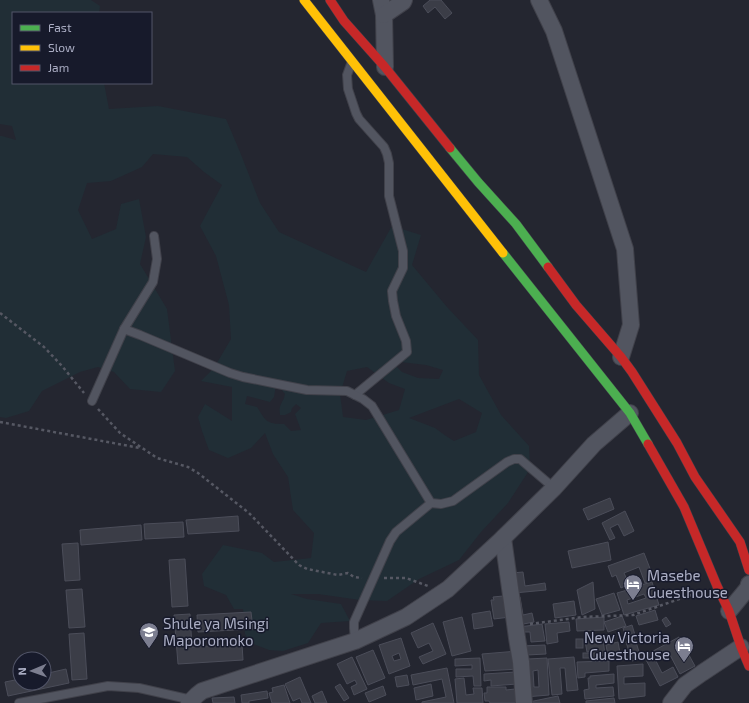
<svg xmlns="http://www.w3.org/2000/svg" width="749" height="703" font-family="'Exo 2',sans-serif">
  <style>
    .green { fill: #212e36; fill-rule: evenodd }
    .building { fill: #3b3d47; stroke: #4b4d59; fill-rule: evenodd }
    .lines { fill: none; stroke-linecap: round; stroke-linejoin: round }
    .lane-casing { stroke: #40414a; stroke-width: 10 }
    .street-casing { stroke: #40414a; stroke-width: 18 }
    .fast-casing { stroke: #40414a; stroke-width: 10 }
    .slow-casing { stroke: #40414a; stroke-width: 10 }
    .jam-casing { stroke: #40414a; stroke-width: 10 }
    .path { stroke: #565863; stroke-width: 2.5; stroke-dasharray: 3 3; stroke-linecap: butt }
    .lane { stroke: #525560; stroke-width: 8 }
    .street { stroke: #525560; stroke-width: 16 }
    .fast { stroke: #4caf50; stroke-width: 9 }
    .slow { stroke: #ffc107; stroke-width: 9 }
    .jam { stroke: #c62828; stroke-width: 9 }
    .labels { text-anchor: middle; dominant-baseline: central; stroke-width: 3; stroke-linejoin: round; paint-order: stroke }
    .poi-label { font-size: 15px; fill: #abaec4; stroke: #171a2b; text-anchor: start }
  </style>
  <rect width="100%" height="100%" fill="#242630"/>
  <path class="green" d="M0,0h91l9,6 -1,7h-86v70h91l5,26 49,-3 68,13 14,33 20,51 19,29 87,40 26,-46 29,9 -9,30 35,42 31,33 1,35 22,40 28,31 1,23 -22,34 -27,29 -22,28 -40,19 -32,22 -27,-1 -42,-6h-27l16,5 34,5 9,17 -29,2 -13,20 -25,8 -14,-1 -18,-7 -6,-9 -2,-25h-9l-8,-14 -22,-9 -2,-12 21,-29 39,8 12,9 37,-4 3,-25 -21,-23 -5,-33 -15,-23 -8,-21 -14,15 -23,10 -19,-8 -7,-19 -4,-14 7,-13 27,17v-34l-31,-6 13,-13 17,-29 -2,-34 -13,-49 -16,-30 22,-41 -18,-13 -17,-15 -34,-3 -11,13 -31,14 -24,2 -9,27 14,29 24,-10 5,-25 18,-5 7,38 -6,27 27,45 8,62 -14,21 -31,-3 -16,-17 -16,-5 -18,5 -38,19 -13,20 -23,7 -6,-1v-281h2l14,4 -4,-14 -12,-2zM401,362l25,3 17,5 -4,9 -21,-1 -16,-6 -7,-7zM367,367l22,16 16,6 -6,21 -33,10 -23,-3 -3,-23 7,-23zM276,385l5,4 4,5c-2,10 -7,10 -5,21h5l6,-3 1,-4 4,-4 5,4 -6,6 6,16 -10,1 -7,-7c-18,0 -18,-3 -27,-17l-12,-3 2,-8 23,6 4,-5zM459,399l23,14 -6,19 -22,9 -8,-5 -11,-8 -26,-10z"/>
  <g class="building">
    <polygon points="430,0 441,0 452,13 445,19 435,7 428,13 423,6"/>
    <polygon points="610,498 614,509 588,520 583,509"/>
    <polygon points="625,511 634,531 624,536 618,524 610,528 615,538 610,540 602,523"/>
    <polygon points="238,516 239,531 188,534 186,520"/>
    <polygon points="183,522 184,537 145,539 144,524"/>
    <polygon points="141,525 142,540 81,545 80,530"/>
    <polygon points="608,542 611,560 572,568 568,551"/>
    <polygon points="78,543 80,580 65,581 62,544"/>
    <polygon points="644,553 654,579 645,583 639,567 624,573 629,584 621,588 616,575 612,577 608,566"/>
    <polygon points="185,559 188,606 172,607 169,560"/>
    <polygon points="523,572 525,586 545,583 546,590 514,593 512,573"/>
    <polygon points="593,582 595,609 582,615 577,590"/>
    <path d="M652,582l7,23 -35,10 -7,-22 24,-7v-1zM644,594l2,4 -18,6 -1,-4z"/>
    <polygon points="82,589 85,627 69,628 66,590"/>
    <polygon points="614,593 620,610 602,615 596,599"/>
    <polygon points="503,596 510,617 494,619 491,600 494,600 493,597"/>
    <polygon points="520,597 523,615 532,613 534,622 518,625 513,598"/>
    <polygon points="574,601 576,615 555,618 553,604"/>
    <polygon points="655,610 658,620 639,625 636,616"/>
    <polygon points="490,611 493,626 474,629 472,614"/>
    <polygon points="251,612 253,629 198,632 197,615"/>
    <polygon points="190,614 192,647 242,644 243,660 178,664 174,615"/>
    <polygon points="622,616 626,626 608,632 604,622"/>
    <polygon points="462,617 471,651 452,656 443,622"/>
    <polygon points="604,617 604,630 577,631 576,619"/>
    <polygon points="666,617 671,624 666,627 662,620"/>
    <polygon points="569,622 570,631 557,633 558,642 547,644 545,624"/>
    <polygon points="433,623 446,654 423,664 419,657 433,651 429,643 418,648 411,633"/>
    <polygon points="542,624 545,641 531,642 530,632 524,632 519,627"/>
    <polygon points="632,625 635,635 626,638 623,628"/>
    <polygon points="84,633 87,679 72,680 69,634"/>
    <polygon points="679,637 695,666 680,674 669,653 656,661 662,673 673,667 678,677 660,686 644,656"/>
    <path d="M401,638l9,28 -21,8 -10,-29zM399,653l2,6 -7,2 -2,-5z"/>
    <rect x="576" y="639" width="7" height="9"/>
    <polygon points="596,639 603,639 605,655 598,656 597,651 587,652 585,641"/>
    <polygon points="635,639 641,658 632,661 626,642"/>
    <polygon points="618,642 621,658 609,661 606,645"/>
    <path d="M545,645l1,9 -19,1 1,4 19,-1 2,37 -24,2 -3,-51zM538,670l1,17h-5l-1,-16z"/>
    <polygon points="373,650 385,678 368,685 356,657"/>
    <polygon points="518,651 519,669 485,671 482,654"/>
    <rect x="583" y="653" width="13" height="5"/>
    <polygon points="352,657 367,689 354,695 351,687 357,684 355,680 347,684 337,664"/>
    <polygon points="574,657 578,690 567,691 565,668 560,668 562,694 552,695 548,659"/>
    <polygon points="480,658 481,686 474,686 473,676 456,677 456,669 472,669 472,665 455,666 455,659"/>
    <polygon points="609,661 609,671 585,673 585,677 578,678 577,662"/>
    <polygon points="643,664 643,676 624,677 624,684 645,683 645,696 619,699 617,666"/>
    <polygon points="447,668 454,703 422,703 422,702 446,697 442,679 413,685 411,675"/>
    <polygon points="66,669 69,683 8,696 5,682 20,679 20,683 44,683 44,674"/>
    <polygon points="516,672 517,684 491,686 491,680 484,681 484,674"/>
    <polygon points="614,674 614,683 596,685 596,688 613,687 614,696 585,699 584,690 589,689 588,678 590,678 590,676"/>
    <polygon points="407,675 409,685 397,687 395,677"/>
    <polygon points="300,677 311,703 302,703 300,698 293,701 285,684"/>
    <polygon points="464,678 466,695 474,694 473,688 482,688 483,703 457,703 455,679"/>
    <polygon points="340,684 349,698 344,701 335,687"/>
    <polygon points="431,684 433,696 416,700 414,688"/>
    <polygon points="284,685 290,703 272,703 269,693 273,692 272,688"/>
    <polygon points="383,686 386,695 369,702 365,693"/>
    <polygon points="487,687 506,687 506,690 515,689 516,703 490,703 489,701 485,701 484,693 487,693"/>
    <polygon points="267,691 268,698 249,701 249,703 242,703 241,695"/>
    <polygon points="322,691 327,703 315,703 312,696"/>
    <polygon points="558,696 560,703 529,703 529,702"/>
    <polygon points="234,697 235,703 213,703 212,698"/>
    <polygon points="614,698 615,703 586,703 586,701"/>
  </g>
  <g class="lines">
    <g class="lane-casing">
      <g id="lane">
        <polyline points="351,64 347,75 348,89 356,113 359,119 384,147 387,154 389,163 389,196 403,251 403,268 392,291 393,301 396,316 406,341 407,352 355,395"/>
        <polyline points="124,329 140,335 230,373 243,377 307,390 347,391 363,399 372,406 431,503 441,504 453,501 507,462 514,459 520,459 554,488"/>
        <polyline points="92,401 124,329 153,282 157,259 154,236"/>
        <polyline points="355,641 354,628 354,622 390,541 396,532 431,503"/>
        <polyline points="19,703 108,686 139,688 192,700"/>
      </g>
    </g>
    <g class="street-casing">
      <g id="street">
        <polyline points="381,0 384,15 385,67"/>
        <polyline points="539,0 554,31 625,249 626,262 631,325 621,357"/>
        <polyline points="384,15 403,2 404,0"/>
        <polyline points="503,538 517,638 521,662 524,703"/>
        <polyline points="729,611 748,588 749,584"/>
        <polyline points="189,703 197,695 202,691 355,641 406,617 448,589 503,538 554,488 594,444 630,413"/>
        <polyline points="671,703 685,685 702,673 741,647"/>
      </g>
    </g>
    <g class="fast-casing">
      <g id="fast">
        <polyline points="450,148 478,182 516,224 548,267"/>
        <polyline points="503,253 630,413 648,444"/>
      </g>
    </g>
    <g class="slow-casing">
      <polyline id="slow" points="304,0 503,253"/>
    </g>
    <g class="jam-casing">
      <g id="jam">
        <polyline points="330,0 344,21 384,66 450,148"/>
        <polyline points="548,267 576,305 621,357 632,372 677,443 695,477 740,542 749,570"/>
        <polyline points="648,444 684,507 717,586 729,611 741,647 749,666"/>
      </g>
    </g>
    <g class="path">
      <polyline points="0,313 44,347 62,366 84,393"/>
      <polyline points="98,409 120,433 157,458 188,467 198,473 249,513 299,565 307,569 338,575 348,573 354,577 362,578"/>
      <polyline points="0,422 140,448"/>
      <polyline points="384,578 406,578 428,586"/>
      <polyline points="530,624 583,617 633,615 700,592"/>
    </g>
    <use href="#lane" class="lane"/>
    <use href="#street" class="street"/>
    <use href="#fast" class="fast"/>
    <use href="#slow" class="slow"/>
    <use href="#jam" class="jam"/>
  </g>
  <defs>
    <g id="hotel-pin" transform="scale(1)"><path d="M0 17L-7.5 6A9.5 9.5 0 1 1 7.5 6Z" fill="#7c7e90" stroke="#171a2b"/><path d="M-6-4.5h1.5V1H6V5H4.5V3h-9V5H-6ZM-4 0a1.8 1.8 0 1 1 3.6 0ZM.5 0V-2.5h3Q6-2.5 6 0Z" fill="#fff"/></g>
    <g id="school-pin" transform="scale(1)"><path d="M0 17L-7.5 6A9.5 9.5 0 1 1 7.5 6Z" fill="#7c7e90" stroke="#171a2b"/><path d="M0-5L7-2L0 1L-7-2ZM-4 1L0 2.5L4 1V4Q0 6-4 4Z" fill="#fff"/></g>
  </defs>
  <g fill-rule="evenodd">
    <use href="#hotel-pin" x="633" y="584"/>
    <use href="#school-pin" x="149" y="632"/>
    <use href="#hotel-pin" x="684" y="646"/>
  </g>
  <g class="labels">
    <g class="poi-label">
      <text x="647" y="575">Masebe<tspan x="647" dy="17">Guesthouse</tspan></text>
      <text x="163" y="623">Shule ya Msingi<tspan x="163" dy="17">Maporomoko</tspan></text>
      <text x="670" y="637" text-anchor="end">New Victoria<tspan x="670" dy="17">Guesthouse</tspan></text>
    </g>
  </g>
  <rect x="12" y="12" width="140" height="72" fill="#171a2b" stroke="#525568"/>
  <rect x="20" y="25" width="20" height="6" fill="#4caf50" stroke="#525568"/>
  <text x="48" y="32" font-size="12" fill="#abaec4">Fast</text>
  <rect x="20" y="45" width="20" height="6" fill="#ffc107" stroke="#525568"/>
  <text x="48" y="52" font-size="12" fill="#abaec4">Slow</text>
  <rect x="20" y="65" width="20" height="6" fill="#c62828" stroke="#525568"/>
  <text x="48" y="72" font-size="12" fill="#abaec4">Jam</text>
  <g transform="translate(32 671) rotate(268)"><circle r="19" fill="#171a2b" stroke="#525568"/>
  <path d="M0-3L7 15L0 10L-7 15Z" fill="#7c7e90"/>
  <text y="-6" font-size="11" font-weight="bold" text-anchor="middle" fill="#abaec4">N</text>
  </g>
</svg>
